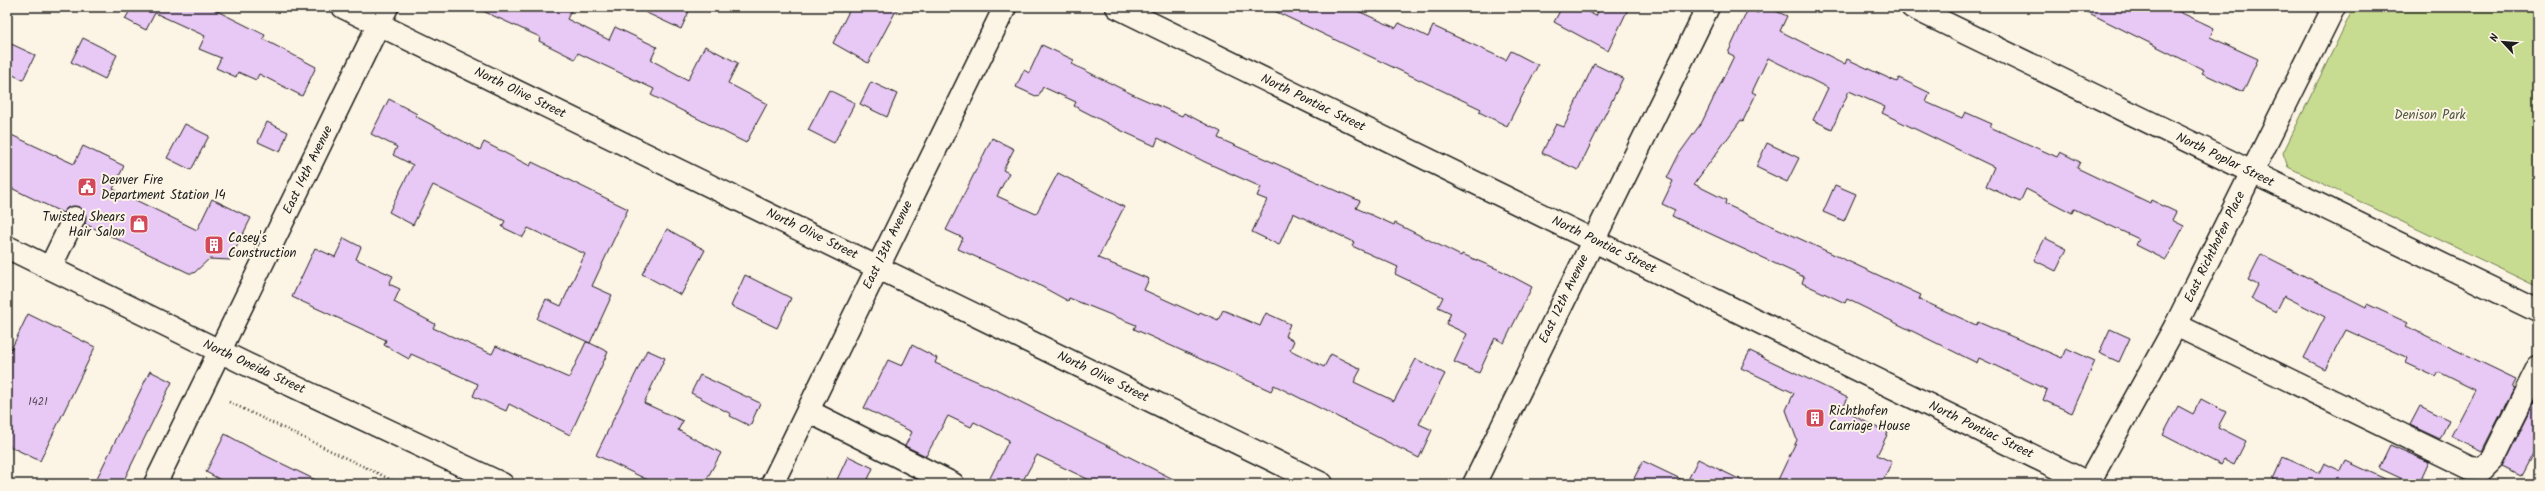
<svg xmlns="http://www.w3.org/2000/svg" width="2545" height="491" font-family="Kalam,sans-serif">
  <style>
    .green { fill: #c8dc91; stroke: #727c56 }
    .building { fill: #e8c8f5; stroke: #1c1c1c }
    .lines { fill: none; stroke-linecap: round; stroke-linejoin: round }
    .minor-casing { stroke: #1c1c1c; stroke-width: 25 }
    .major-casing { stroke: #1c1c1c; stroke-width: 25 }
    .path { stroke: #1c1c1c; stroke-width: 2.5; stroke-dasharray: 1 3; stroke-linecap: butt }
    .minor { stroke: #fcf5e5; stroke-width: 22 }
    .major { stroke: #fcf5e5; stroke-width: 22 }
    .labels { text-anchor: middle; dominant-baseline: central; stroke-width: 4; stroke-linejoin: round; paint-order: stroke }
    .number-label { font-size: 11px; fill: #4f4752 }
    .street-label { font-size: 13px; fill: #1c1c1c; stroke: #fcf5e5 }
    .park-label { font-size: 13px; fill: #50563f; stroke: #fcf5e5 }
    .poi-label { font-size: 13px; fill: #1c1c1c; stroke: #fcf5e5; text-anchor: start }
  </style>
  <rect width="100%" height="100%" fill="#fcf5e5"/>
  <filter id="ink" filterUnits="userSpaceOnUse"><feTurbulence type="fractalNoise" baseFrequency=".025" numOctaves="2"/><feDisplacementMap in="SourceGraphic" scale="8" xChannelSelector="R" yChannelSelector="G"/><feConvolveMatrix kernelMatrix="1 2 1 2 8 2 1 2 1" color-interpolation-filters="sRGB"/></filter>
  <g filter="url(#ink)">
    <polygon class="green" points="2354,7 2538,7 2538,287 2288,167 2283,153"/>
    <g class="building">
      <polygon points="132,7 209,7 265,35 263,39 316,67 302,96 259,74 256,80 238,72 236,77 216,68 221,58 199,49 205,36 155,13 146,30 125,19"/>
      <polygon points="474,7 573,7 567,19 609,40 615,27 657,47 651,60 688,80 705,46 738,63 728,83 767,104 746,143 651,95 654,89 578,53 575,59 539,41 540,37"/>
      <polygon points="634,7 691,7 681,29"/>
      <polygon points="851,7 898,7 868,63 833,43"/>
      <polygon points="1266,7 1349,7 1396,28 1399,23 1428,37 1433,26 1506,60 1511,51 1538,65 1507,126 1479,112 1481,109"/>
      <polygon points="1562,7 1578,7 1596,16 1600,7 1629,7 1608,51 1554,22"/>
      <polygon points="1761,7 1767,7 1787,16 1780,31 1845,64 1847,59 1897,82 1899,78 1930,93 1926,102 1962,118 1965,112 1992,124 1990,127 2057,157 2060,152 2080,162 2077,168 2150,203 2151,200 2176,212 2172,220 2184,226 2166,260 2136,245 2139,239 2074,209 2072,213 2026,189 2020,202 1986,186 1994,167 1882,113 1885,107 1849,91 1832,129 1813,120 1828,88 1768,58 1752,92 1756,94 1743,121 1741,120 1694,184 1726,200 1725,204 1921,295 1919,299 1976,325 1978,322 2062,358 2066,348 2095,361 2072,413 2043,400 2047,390 1979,358 1977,363 1847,299 1845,303 1802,283 1804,277 1672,216 1675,210 1662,204 1673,181 1667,178 1679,154 1702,122 1734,56 1728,53 1748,9 1758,13"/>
      <polygon points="2077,7 2169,7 2214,28 2210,37 2258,59 2243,92 2202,73 2204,70"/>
      <polygon points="83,38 117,55 105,79 71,62"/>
      <polygon points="7,42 35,55 23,80 7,72"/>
      <polygon points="1042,45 1074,60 1072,64 1132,94 1182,116 1184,113 1221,132 1218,138 1360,201 1356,208 1394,225 1395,223 1461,256 1462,254 1502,271 1532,287 1504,343 1495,338 1479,373 1454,362 1467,334 1446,324 1451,313 1438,307 1443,297 1395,274 1398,267 1352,246 1354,242 1293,213 1279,245 1252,232 1267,200 1257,196 1261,187 1205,162 1158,138 1155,146 1122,131 1074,106 1076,102 1043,87 1038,97 1016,87 1024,70 1029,73"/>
      <polygon points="1594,64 1623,78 1578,170 1542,153 1556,124 1564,127"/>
      <polygon points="871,82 897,94 887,117 860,104"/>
      <polygon points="829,90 855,103 834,143 808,130"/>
      <polygon points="389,99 417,114 415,116 480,150 484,142 530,166 532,162 628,209 592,286 612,295 590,343 608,352 570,435 509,404 506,411 473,396 478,384 411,354 409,359 384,345 386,340 292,297 315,248 335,257 344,238 361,247 356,259 393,276 389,284 400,289 394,302 435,324 433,328 492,354 496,346 569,378 586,342 590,343 537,319 546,299 561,306 585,254 528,228 523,237 502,227 505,221 433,185 413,225 389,212 413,165 393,155 397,147 371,134"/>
      <polygon points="267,122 288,132 280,152 258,142"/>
      <polygon points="185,124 209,136 191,170 167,158"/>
      <polygon points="7,133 74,164 83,146 124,166 113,189 197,230 212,199 251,218 230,260 209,259 194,273 189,273 85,224 84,211 79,207 67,208 63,213 7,186"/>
      <polygon points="992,138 1014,149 1003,170 1009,173 997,196 1036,214 1058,173 1124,207 1098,258 1149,279 1144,290 1199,315 1200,312 1218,320 1223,310 1260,326 1266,313 1290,324 1285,336 1294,341 1290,350 1324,367 1331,354 1361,369 1354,382 1394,401 1416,359 1445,374 1419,424 1432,430 1419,458 1274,385 1271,391 1134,329 1136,325 1069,298 1068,301 1037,284 958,249 963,238 946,230"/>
      <polygon points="1767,143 1799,158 1787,182 1756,167"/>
      <polygon points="1835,185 1856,194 1844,221 1823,212"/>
      <polygon points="667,229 705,250 681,295 642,274"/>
      <polygon points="2045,238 2067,249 2056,271 2034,260"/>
      <polygon points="2261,254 2366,307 2367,304 2408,323 2406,326 2516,379 2512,387 2514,388 2482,451 2451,436 2475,390 2439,372 2436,377 2406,363 2408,358 2346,330 2325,369 2304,358 2325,317 2284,296 2276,312 2251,299 2258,285 2248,280"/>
      <polygon points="745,275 791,298 777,328 731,306"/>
      <polygon points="28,314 95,347 40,461 7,445 7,358"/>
      <polygon points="2110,329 2130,338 2119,362 2099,353"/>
      <polygon points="912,345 937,358 935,363 999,391 1183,484 1098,484 1037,455 1021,484 987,484 1009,440 974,422 971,427 948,416 926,456 905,446 912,432 864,408 888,360 902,366"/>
      <polygon points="647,350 665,358 644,403 683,421 678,430 721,453 704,484 656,484 596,455"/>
      <polygon points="1750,351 1848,398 1842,410 1888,433 1877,455 1892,462 1881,484 1776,484 1797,440 1786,410 1794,393 1741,368"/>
      <polygon points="150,371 172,382 122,484 94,484"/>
      <polygon points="700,375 760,403 750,426 730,416 731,414 691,393"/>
      <polygon points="2201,399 2226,412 2218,427 2246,441 2234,465 2224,460 2221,465 2163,435 2178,406 2193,414"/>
      <polygon points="2536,399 2538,400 2538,444 2521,476 2502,467"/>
      <polygon points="2420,406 2449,420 2440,439 2410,425"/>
      <polygon points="225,434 260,453 324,484 228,484 206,472"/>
      <polygon points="2390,445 2429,462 2419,484 2413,484 2379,468"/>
      <polygon points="848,456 873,468 866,484 835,484"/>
      <polygon points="2283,457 2319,473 2324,463 2341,471 2346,461 2396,484 2284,484 2273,479"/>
      <polygon points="1698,459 1749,484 1631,484 1643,461 1687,482"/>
    </g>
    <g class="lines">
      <g class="minor-casing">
        <g id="minor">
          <polyline points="343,7 1322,484"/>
          <polyline points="1117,7 2090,484"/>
          <polyline points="1912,7 2538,311"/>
          <polyline points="7,247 246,364 502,484"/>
          <polyline points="50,268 74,218"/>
          <polyline points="2176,325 2470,468 2483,469 2492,460 2538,367"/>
          <polyline points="808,411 953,484"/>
          <polyline points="1474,484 1708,7"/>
          <polyline points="2088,484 2176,325 2334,7"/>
        </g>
      </g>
      <g class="major-casing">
        <g id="major">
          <polyline points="155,484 387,7"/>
          <polyline points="772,484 1005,7"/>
        </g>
      </g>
      <polyline class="path" points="229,402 400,484"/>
      <use href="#minor" class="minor"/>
      <use href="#major" class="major"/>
    </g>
  </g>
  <defs>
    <g id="civic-square" transform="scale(1)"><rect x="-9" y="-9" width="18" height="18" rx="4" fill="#d1495b" stroke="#fcf5e5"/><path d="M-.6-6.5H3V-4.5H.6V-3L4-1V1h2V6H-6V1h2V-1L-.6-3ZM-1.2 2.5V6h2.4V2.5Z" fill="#fff"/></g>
    <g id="shop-square" transform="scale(1)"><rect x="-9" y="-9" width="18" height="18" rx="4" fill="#d1495b" stroke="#fcf5e5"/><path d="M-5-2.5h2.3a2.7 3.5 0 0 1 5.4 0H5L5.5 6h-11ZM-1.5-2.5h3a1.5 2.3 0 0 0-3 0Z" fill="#fff"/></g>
    <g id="building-square" transform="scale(1)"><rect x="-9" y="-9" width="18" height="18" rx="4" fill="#d1495b" stroke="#fcf5e5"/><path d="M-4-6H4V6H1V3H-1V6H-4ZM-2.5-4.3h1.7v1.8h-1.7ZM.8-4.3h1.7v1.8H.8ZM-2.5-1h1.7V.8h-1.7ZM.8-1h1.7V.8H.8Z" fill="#fff"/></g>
  </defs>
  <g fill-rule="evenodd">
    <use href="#civic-square" x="87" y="187"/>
    <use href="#shop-square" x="139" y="224"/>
    <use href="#building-square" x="214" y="245"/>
    <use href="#building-square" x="1815" y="418"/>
  </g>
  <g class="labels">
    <g class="number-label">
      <text x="38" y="402">1421</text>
    </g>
    <g class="street-label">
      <text transform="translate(520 93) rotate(26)">North Olive Street</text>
      <text transform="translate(1313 103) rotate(26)">North Pontiac Street</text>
      <text transform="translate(2225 160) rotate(26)">North Poplar Street</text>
      <text transform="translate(308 170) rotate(-64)">East 14th Avenue</text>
      <text transform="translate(812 234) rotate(26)">North Olive Street</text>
      <text transform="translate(888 245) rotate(-64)">East 13th Avenue</text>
      <text transform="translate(1604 245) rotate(26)">North Pontiac Street</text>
      <text transform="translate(2215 247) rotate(-64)">East Richthofen Place</text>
      <text transform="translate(1564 299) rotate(-64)">East 12th Avenue</text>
      <text transform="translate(254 367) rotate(25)">North Oneida Street</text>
      <text transform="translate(1103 377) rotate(26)">North Olive Street</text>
      <text transform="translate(1981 430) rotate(26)">North Pontiac Street</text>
    </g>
    <g class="park-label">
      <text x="2430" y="115">Denison Park</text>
    </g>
    <g class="poi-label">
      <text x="101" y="180">Denver Fire<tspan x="101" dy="15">Department Station 14</tspan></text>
      <text x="125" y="217" text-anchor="end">Twisted Shears<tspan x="125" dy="15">Hair Salon</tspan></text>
      <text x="228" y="238">Casey's<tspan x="228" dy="15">Construction</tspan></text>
      <text x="1829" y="411">Richthofen<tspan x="1829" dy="15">Carriage House</tspan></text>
    </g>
  </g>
  <rect width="2545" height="491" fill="none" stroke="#fcf5e5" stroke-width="24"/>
  <rect x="12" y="12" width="2521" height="467" fill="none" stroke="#1c1c1c" stroke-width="1.5" filter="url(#ink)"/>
  <g transform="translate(2503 42) rotate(296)" stroke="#fcf5e5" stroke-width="3" paint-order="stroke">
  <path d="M0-3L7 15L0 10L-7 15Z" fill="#1c1c1c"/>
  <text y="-6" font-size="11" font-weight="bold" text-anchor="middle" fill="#1c1c1c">N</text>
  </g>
</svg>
